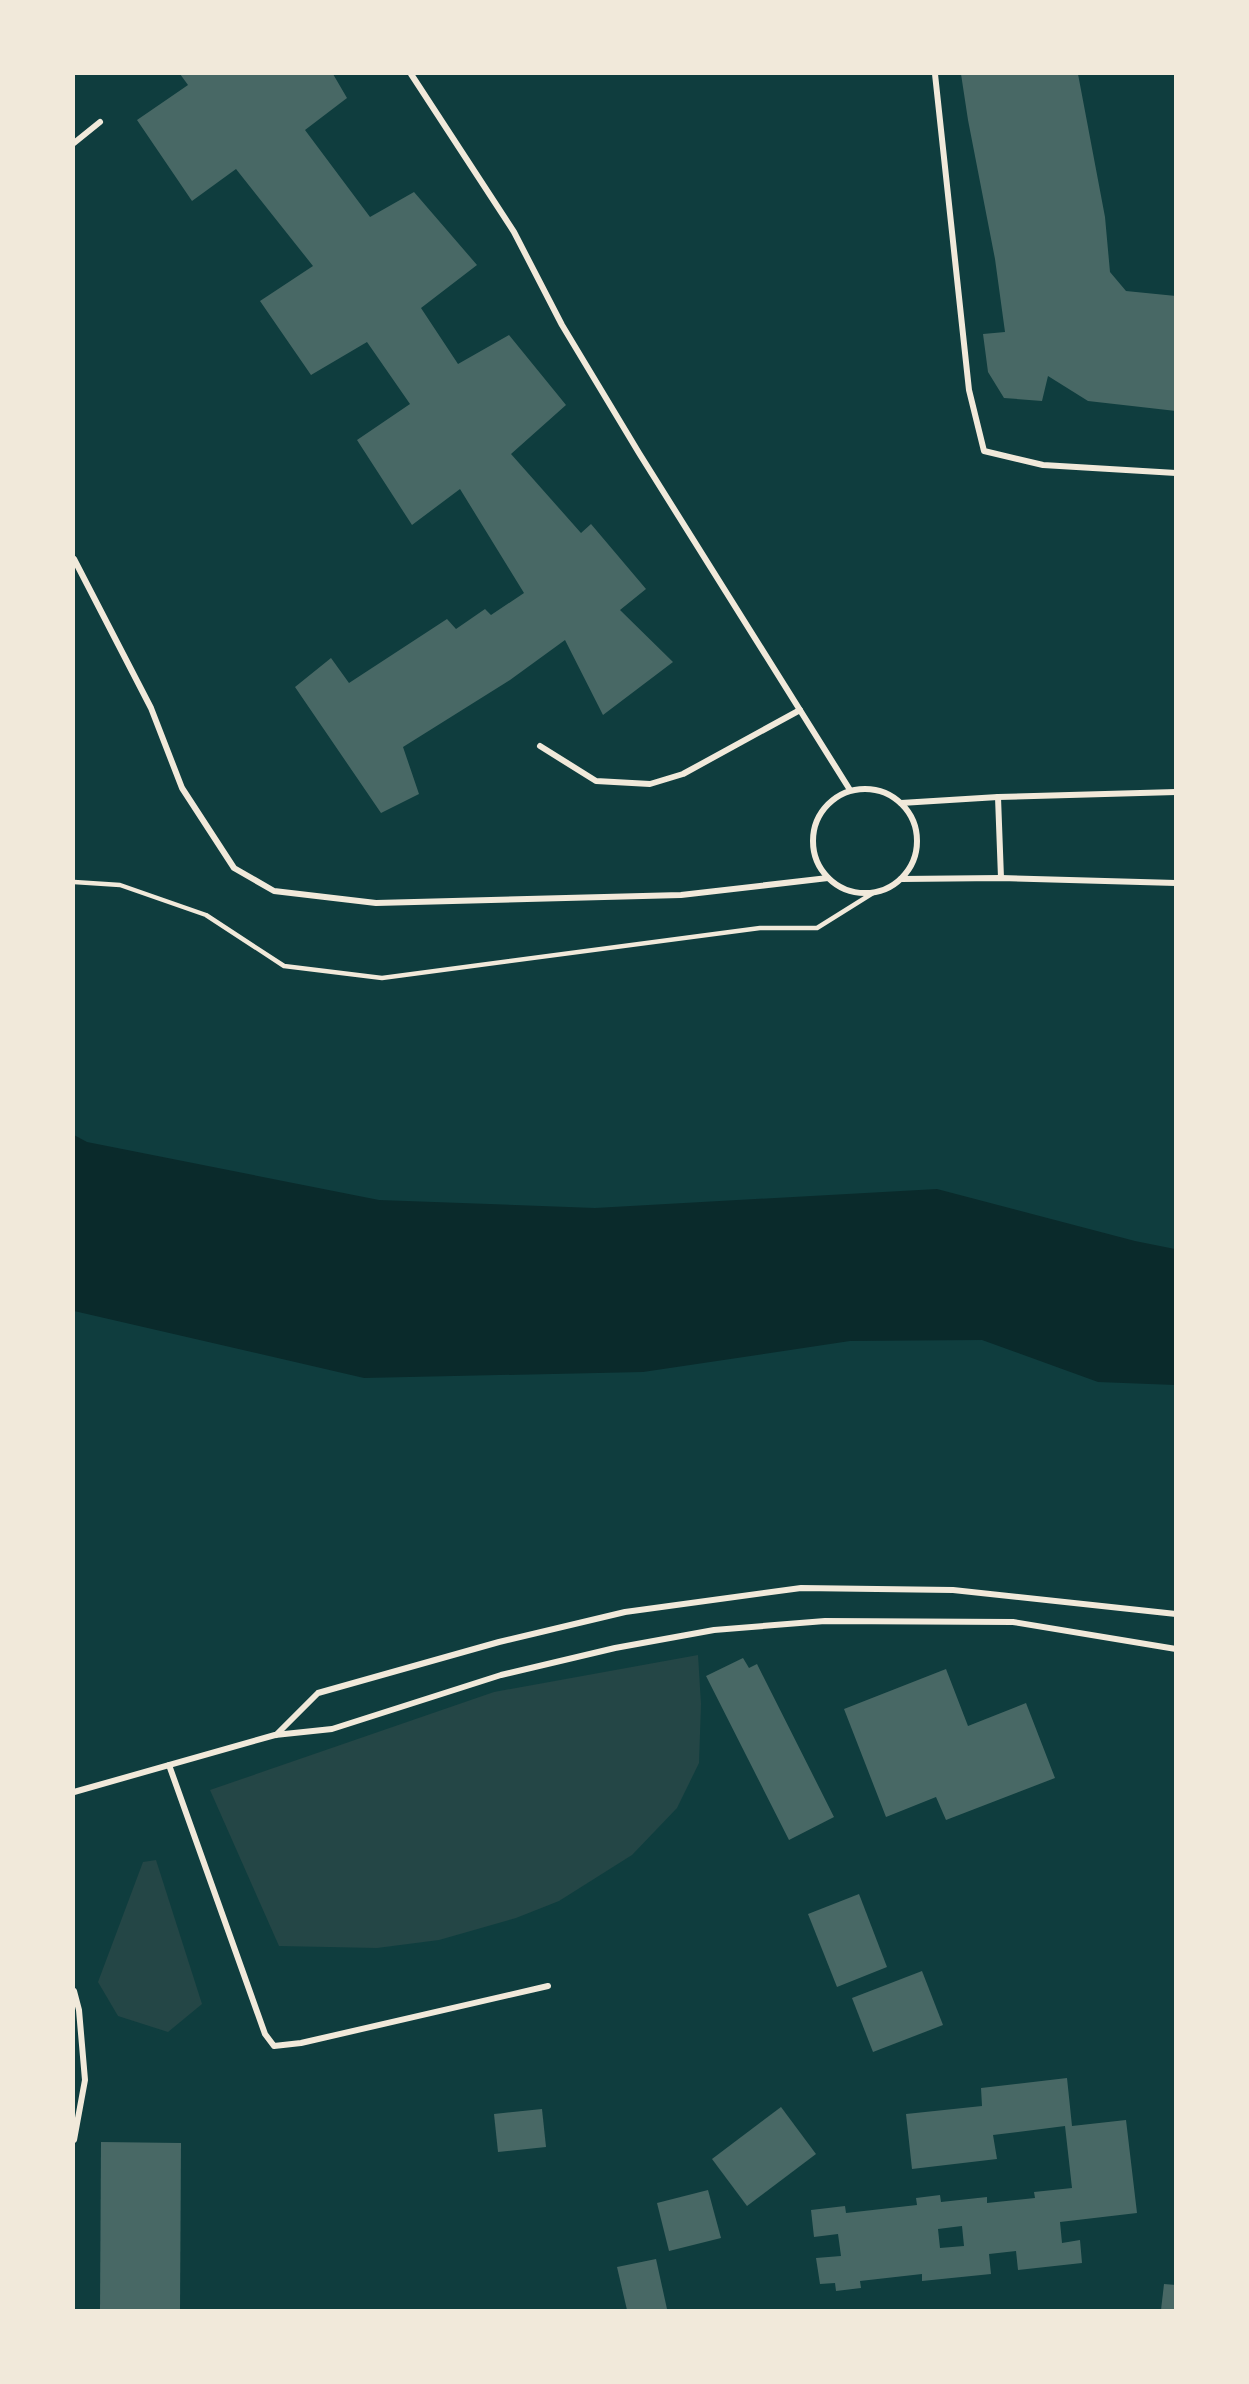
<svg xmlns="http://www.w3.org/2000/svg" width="1249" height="2384" font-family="'PT Sans',sans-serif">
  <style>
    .green { fill: #244646 }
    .water { fill: #0a2a2b }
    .building { fill: #486865; fill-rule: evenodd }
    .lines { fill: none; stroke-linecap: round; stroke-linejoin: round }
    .service { stroke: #f1e9da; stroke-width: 4.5 }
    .minor { stroke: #f1e9da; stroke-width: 6 }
  </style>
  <rect width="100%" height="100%" fill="#0f3d3e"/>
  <g class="green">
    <polygon points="698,1655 701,1704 699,1763 677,1808 632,1855 559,1901 516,1918 439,1940 377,1948 279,1946 210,1790 494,1692"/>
    <polygon points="156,1860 202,2004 168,2032 118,2016 98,1982 143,1862"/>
  </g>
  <polygon class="water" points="74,1135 87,1142 379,1200 595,1208 937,1189 1135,1241 1175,1249 1175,1385 1098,1382 982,1340 850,1341 643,1372 364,1378 74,1311"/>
  <g class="building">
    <polygon points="180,74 333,74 347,98 305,130 370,217 414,192 477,265 421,308 458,364 509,335 566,405 511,454 581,533 591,524 646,589 620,610 673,662 603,715 565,640 510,680 403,747 419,794 381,813 295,687 331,658 349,683 447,619 456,629 485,609 491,615 524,593 460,489 412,525 357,440 410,404 367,342 311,375 260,301 313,266 236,169 192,201 137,120 188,85"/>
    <polygon points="961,74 1078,74 1105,217 1110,272 1126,291 1176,296 1176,411 1088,401 1048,376 1042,401 1004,398 988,372 983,334 1005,332 995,259 968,120"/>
    <polygon points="743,1658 749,1668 757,1664 834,1817 789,1840 706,1676"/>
    <polygon points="946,1669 968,1726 1026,1703 1055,1778 946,1820 936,1797 886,1817 844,1709"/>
    <polygon points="859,1894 887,1967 837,1987 808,1914"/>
    <polygon points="922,1971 943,2025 873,2052 852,1998"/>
    <path d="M1067,2078l5,48 54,-6 11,93 -77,9 2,21 18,-3 2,23 -64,7 -2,-19 -27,3 2,20 -69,7v-7l-62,7 1,7 -25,3 -1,-8 -15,1 -4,-26 25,-2 -3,-22 -24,3 -3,-27 34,-4 1,7 71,-8 -1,-7 24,-3 1,7 46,-5v6l48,-5 -1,-6 38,-4 -7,-62 -72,9 4,24 -85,10 -6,-55 76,-8 -1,-18zM962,2226l2,20 -24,2 -2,-19z"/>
    <polygon points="781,2107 816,2154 747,2206 712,2159"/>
    <polygon points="542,2109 546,2147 498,2152 494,2114"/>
    <polygon points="101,2142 181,2143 180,2310 100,2310"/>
    <polygon points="708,2190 721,2238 669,2251 657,2203"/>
    <polygon points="656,2259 667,2309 627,2310 617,2267"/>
    <polygon points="1164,2284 1176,2285 1176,2310 1161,2310"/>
  </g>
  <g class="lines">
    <polyline class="service" points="74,882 120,885 206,915 284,966 382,978 760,928 817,928 873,893"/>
    <g class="minor">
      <polyline points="411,74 514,232 562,325 639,453 850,790"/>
      <polyline points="935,74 969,390 984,451 1043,465 1176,473"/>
      <polyline points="74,143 100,122"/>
      <polyline points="74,559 151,708 182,788 234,868 274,891 376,903 681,895 828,878"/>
      <polyline points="540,746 596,781 650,784 683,774 800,710"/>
      <circle cx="865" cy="841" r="52"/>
      <polyline points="998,797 1001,878"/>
      <polyline points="901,803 998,797 1176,792"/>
      <polyline points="901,879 1001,878 1176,883"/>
      <polyline points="276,1735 318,1693 499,1642 625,1612 801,1588 953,1590 1176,1614"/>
      <polyline points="169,1765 265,2034 274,2046 301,2043 548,1986"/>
      <polyline points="74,1792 275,1735 332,1729 501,1675 615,1648 714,1630 825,1621 1013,1622 1176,1649"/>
      <polyline points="74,1991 79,2010 85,2080 74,2140"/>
    </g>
  </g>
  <rect width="1249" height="2384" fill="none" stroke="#f1e9da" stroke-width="150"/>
</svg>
